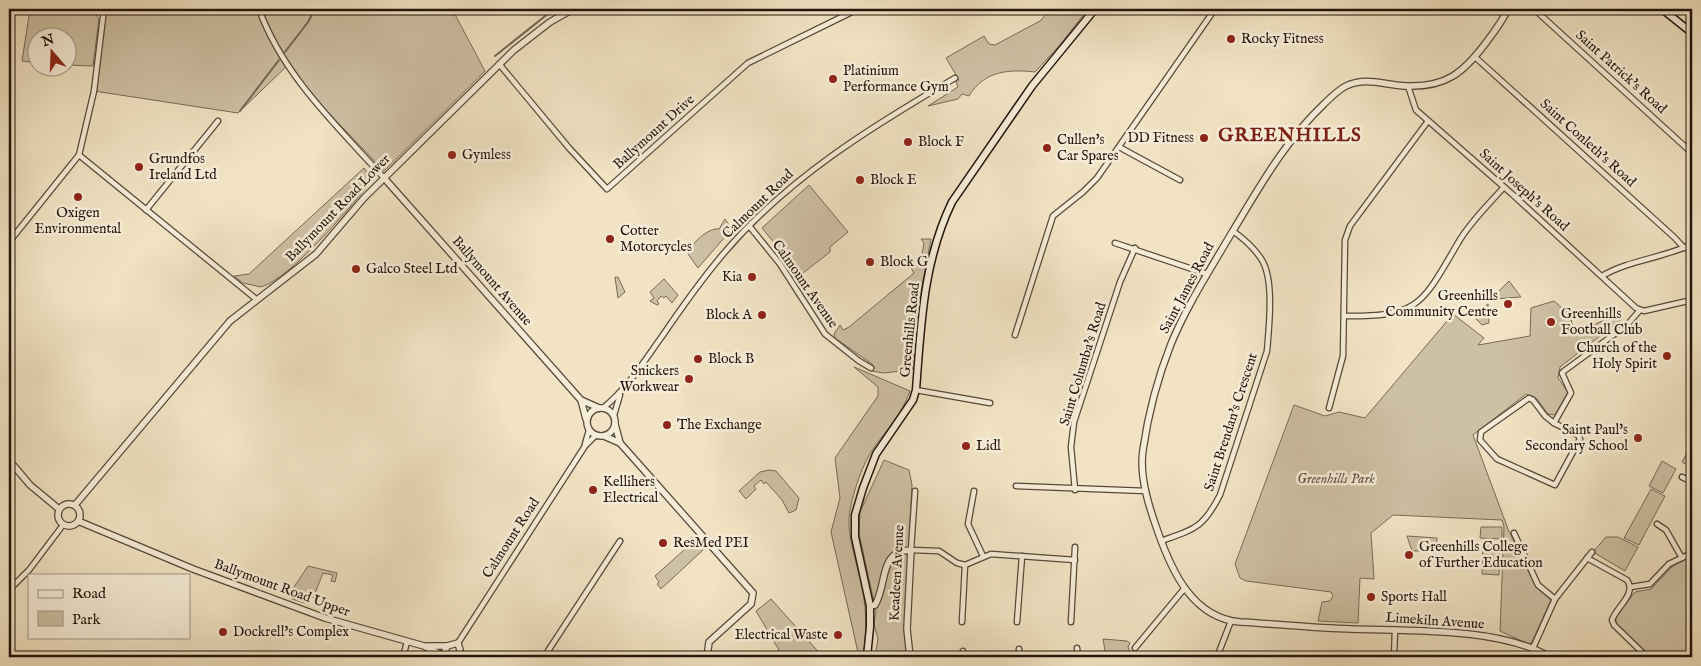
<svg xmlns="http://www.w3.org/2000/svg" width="1701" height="666" font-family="'IM FELL English',serif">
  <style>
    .green { fill: #cec0a4; stroke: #786a58 }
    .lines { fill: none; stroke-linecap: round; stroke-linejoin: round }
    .stream { stroke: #756655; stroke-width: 2 }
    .minor-casing { stroke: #56483a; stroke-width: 7 }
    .tertiary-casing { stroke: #56483a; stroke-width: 8 }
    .secondary-casing { stroke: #23140d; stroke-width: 9 }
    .minor { stroke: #f6edd8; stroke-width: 4.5 }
    .tertiary { stroke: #f6edd8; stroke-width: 5.5 }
    .secondary { stroke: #f6edd8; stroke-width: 6 }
    .poi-dot { fill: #8f2418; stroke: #f6edd8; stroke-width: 2 }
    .labels { text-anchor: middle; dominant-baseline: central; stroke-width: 5; stroke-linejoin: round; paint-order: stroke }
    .poi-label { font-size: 14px; fill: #23140d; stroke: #f6edd8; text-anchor: start }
    .street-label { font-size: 14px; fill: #23140d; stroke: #f6edd8 }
    .park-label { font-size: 14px; font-style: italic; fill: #5f5042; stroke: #f6edd8 }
    .district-label { font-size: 19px; font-weight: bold; letter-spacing: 1px; fill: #7a1f14; stroke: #f6edd8 }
  </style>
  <rect width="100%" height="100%" fill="#f1e3c3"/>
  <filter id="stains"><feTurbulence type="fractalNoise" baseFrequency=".004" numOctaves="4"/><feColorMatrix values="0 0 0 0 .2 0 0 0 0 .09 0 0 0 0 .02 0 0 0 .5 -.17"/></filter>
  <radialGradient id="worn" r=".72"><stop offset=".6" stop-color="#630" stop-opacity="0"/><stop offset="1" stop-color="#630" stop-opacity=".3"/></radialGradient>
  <g class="green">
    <polygon points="30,9 93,11 99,19 93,66 68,65 68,38 38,38 37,63 22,61"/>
    <polygon points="104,9 452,9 485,71 384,171 323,107 288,65 238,113 94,91"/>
    <path d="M1051,9h6l2,4 8,-4h21l-29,37 -24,26c-27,-3 -51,-1 -66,24l-7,-2 -4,5 -30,7 30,-19 -2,-5 3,-2 -13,-22 38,-22 5,8 6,1 45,-24z"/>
    <path d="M364,168l7,10 -2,6c-21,26 -78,94 -108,103l-18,-4 -9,-7 15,-2z"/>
    <polygon points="809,185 848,232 830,247 830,252 798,277 785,256 762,228"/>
    <path d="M725,219l7,10 -34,39 -10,-14c2,-10 21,-27 31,-25z"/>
    <polygon points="921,239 931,239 916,317 912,370 883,373 872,371 874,367 872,364 835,338 834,334 840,325 843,330 849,327 914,273 911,268 921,260 924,243"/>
    <polygon points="615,277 618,277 625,292 618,298"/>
    <polygon points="664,279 678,295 672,303 666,296 664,298 661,296 657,301 659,304 657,305 650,301 654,298 650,292"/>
    <polygon points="1509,281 1521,297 1494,299 1494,296"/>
    <polygon points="1554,301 1570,315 1573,328 1592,326 1618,313 1622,319 1560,367 1558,378 1568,392 1555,415 1548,414 1537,399 1526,394 1473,435 1508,529 1536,587 1551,600 1532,642 1528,644 1500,631 1504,527 1502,520 1393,515 1371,533 1374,579 1360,578 1358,623 1318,621 1322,602 1330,601 1333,596 1331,592 1246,581 1240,578 1235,564 1294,405 1325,416 1339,412 1365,418 1453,314 1484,338 1478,345 1530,336 1531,308"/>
    <polygon points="1488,304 1489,323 1482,325 1473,316"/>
    <path d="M854,367l56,24c-8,23 -23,38 -37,58 -11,15 -24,54 -24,72 0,17 5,33 9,49 8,28 10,58 5,87h-4l-28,-125 9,-34 -5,-40 43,-62v-9z"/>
    <polygon points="1692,444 1692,468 1682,462"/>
    <polygon points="884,460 909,470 912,485 904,631 907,657 875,657 878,639 874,624 876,611 859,533 860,512"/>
    <polygon points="1662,461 1676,469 1663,493 1649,486"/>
    <polygon points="769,470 776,471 799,498 796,510 789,513 782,500 766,482 764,484 761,480 754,486 756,489 746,499 739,491 760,472"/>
    <polygon points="1651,489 1665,496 1639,545 1624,538"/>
    <polygon points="1481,527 1502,527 1502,539 1480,538"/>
    <polygon points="1407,536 1437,538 1436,551 1412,551"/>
    <polygon points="692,537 703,550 661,589 657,584 659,582 655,576 684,550 686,546 684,543"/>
    <polygon points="1606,537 1618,537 1638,547 1625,571 1593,552"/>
    <polygon points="1483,543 1500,544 1499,575 1482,574"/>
    <polygon points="1692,556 1692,653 1685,657 1649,657 1617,624 1615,617 1635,592 1651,589 1673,566"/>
    <polygon points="308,566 337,573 335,582 331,581 333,575 323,573 314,596 305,603 292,599 290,593"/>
    <polygon points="771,599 823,657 783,657 756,611"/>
    <polygon points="1103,639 1127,641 1130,643 1128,647 1132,657 1106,657"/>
  </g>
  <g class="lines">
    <g class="stream">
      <polyline points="285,52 308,22 315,9"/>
      <polyline points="495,56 554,9"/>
      <polyline points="240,111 279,60"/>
    </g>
    <g class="minor-casing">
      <g id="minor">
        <path d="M259,9c24,67 79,118 126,170"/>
        <polyline points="1534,9 1692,153"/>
        <polyline points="1475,57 1675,238 1684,248"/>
        <polyline points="500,65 569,148 607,189 748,63 858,9"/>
        <polyline points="1408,86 1416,110 1512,194 1636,308 1644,311 1692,300"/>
        <polyline points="1119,147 1180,180"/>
        <polyline points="79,155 256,299"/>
        <polyline points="146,210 218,121"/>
        <polyline points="750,227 780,264 825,334 859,361 871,368"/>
        <polyline points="9,242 79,155 94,91 104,9"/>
        <polyline points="1115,243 1207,274"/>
        <path d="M1602,276c27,-16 62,-18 90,-32"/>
        <path d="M1344,316c76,1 78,-12 114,-73 11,-20 31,-39 46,-56"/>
        <polyline points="1015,335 1053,216 1083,192 1097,178 1215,9"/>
        <polyline points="916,390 990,403"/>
        <polygon points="1529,398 1533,400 1545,416 1554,423 1578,435 1580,439 1555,485 1497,459 1480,440 1481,432"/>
        <path d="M603,408c25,-20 41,-47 60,-73 19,-28 39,-56 61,-82 64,-75 147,-126 231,-175"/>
        <polyline points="1329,408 1343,356 1345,240 1350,226 1428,121"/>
        <polyline points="614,415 620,395"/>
        <polyline points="1554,423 1571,393 1562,373 1564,371 1627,325 1640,310"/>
        <polyline points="585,444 589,430"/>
        <polyline points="1682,477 1692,482"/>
        <polyline points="1016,486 1146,491"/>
        <polyline points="1075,490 1071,447 1074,422 1120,282 1135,248"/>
        <polyline points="915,491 911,550 939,551 957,563 965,565"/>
        <polyline points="974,491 968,524 983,556"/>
        <polyline points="1657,524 1666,530 1682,558"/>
        <polyline points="1514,533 1538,585 1555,599"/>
        <path d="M1161,541c34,-12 42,-13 59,-46l47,-144c2,-24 7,-68 -4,-89 -7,-13 -19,-23 -30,-31"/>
        <path d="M1587,558l40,22c10,14 -10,26 -15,40l2,5 33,32"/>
        <polyline points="965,565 991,554 1075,560"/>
        <polyline points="1631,587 1650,584 1669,564 1692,553"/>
        <polyline points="9,590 29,570 63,525"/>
        <polyline points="962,622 965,565"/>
        <polyline points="1017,622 1022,556"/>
        <polyline points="1071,622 1075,547"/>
        <polyline points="458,643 585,446 596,435"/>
        <polyline points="1077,648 1078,657"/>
        <polyline points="1135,648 1184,589"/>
        <polyline points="1533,648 1555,599 1592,552"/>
        <polyline points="1019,649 1020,657"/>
        <polyline points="963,651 965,657"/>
        <polyline points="403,657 407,642"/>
        <polyline points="544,657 620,541"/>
        <polyline points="1217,657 1231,621"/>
        <polyline points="1394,657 1395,630"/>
        <polyline points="1689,657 1692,656"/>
      </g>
    </g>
    <g class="tertiary-casing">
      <g id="tertiary">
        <path d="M1508,9c-6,13 -14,23 -23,35 -22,29 -39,43 -77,42 -21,0 -41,-10 -62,0 -8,4 -16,12 -22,18 -40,38 -65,84 -93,130 -21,36 -44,71 -60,110 -13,33 -23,71 -28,106 -4,26 6,57 15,82 14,40 35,86 82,90 37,2 74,6 111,7 58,2 149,-2 199,28"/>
        <polyline points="385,179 581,400 599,408"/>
        <polyline points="581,400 586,419"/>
        <circle cx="601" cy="422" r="14"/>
        <polyline points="615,424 620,443"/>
        <polyline points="604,436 620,443 753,593 751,604 709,642 707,657"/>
        <polyline points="9,460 30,485 59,509"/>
        <circle cx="69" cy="515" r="11"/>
        <polyline points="75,505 230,321 316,254 364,198 514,50 550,22 573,9"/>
        <polyline points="78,521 193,569 325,618 424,646 438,653 439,657"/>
        <path d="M870,606l5,-1c13,-22 3,-54 36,-55l-4,79 3,28"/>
        <polyline points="427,646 447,646 458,643 460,650 457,657"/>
        <polyline points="443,657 447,646"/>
      </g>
    </g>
    <g class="secondary-casing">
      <g id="secondary">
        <polyline points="1662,9 1692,33"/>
        <path d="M867,657l3,-30v-21l-15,-69v-22l8,-27 13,-34 37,-54 3,-10c5,-65 7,-128 36,-188l80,-116 63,-77"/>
      </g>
    </g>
    <use href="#minor" class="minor"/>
    <use href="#tertiary" class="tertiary"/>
    <use href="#secondary" class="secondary"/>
  </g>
  <g class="poi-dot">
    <circle cx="1231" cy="39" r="5"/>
    <circle cx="833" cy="79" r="5"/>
    <circle cx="1204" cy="138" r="5"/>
    <circle cx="908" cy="142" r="5"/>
    <circle cx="1047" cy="148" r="5"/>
    <circle cx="452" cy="155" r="5"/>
    <circle cx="139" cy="167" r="5"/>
    <circle cx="860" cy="180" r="5"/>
    <circle cx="78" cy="197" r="5"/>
    <circle cx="610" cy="239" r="5"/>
    <circle cx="870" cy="262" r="5"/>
    <circle cx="356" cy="269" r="5"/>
    <circle cx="752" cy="277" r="5"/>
    <circle cx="1508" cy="304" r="5"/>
    <circle cx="762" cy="315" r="5"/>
    <circle cx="1551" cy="322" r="5"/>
    <circle cx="1667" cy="356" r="5"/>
    <circle cx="698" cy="359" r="5"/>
    <circle cx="689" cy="379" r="5"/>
    <circle cx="667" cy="425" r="5"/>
    <circle cx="1638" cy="438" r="5"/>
    <circle cx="966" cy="446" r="5"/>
    <circle cx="593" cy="490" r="5"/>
    <circle cx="663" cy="543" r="5"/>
    <circle cx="1409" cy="555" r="5"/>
    <circle cx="1371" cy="597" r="5"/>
    <circle cx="223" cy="632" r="5"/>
    <circle cx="838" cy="635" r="5"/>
  </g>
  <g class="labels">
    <g class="poi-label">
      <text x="1241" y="39">Rocky Fitness</text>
      <text x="843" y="71">Platinium<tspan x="843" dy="16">Performance Gym</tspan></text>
      <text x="1194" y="138" text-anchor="end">DD Fitness</text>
      <text x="1057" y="140">Cullen's<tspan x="1057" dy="16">Car Spares</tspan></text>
      <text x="918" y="142">Block F</text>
      <text x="462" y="155">Gymless</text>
      <text x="149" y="159">Grundfos<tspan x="149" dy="16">Ireland Ltd</tspan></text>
      <text x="870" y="180">Block E</text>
      <text x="78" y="213" text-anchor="middle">Oxigen<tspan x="78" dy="16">Environmental</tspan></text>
      <text x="620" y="231">Cotter<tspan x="620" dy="16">Motorcycles</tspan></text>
      <text x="880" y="262">Block G</text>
      <text x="366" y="269">Galco Steel Ltd</text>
      <text x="742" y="277" text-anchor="end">Kia</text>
      <text x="1498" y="296" text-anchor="end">Greenhills<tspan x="1498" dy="16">Community Centre</tspan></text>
      <text x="1561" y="314">Greenhills<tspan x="1561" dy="16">Football Club</tspan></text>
      <text x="752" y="315" text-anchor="end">Block A</text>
      <text x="1657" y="348" text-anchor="end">Church of the<tspan x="1657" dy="16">Holy Spirit</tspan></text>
      <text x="708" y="359">Block B</text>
      <text x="679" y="371" text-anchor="end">Snickers<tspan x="679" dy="16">Workwear</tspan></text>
      <text x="677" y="425">The Exchange</text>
      <text x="1628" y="430" text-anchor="end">Saint Paul's<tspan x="1628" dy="16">Secondary School</tspan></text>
      <text x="976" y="446">Lidl</text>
      <text x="603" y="482">Kellihers<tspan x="603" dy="16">Electrical</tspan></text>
      <text x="673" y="543">ResMed PEI</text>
      <text x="1419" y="547">Greenhills College<tspan x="1419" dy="16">of Further Education</tspan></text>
      <text x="1381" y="597">Sports Hall</text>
      <text x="233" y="632">Dockrell's Complex</text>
      <text x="828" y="635" text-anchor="end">Electrical Waste</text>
    </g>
    <g class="street-label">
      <text transform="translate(1621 72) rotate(42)">Saint Patrick's Road</text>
      <text transform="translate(654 132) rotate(-42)">Ballymount Drive</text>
      <text transform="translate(1588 143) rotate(42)">Saint Conleth's Road</text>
      <text transform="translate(1524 190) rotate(42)">Saint Joseph's Road</text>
      <text transform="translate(758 204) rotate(-44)">Calmount Road</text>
      <text transform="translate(338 208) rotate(-46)">Ballymount Road Lower</text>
      <text transform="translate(492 281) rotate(49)">Ballymount Avenue</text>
      <text transform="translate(805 284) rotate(55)">Calmount Avenue</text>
      <text transform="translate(1187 288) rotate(-62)">Saint James Road</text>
      <text transform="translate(910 330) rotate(-84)">Greenhills Road</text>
      <text transform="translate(1083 364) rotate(-73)">Saint Columba's Road</text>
      <text transform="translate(1231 422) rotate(-72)">Saint Brendan's Crescent</text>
      <text transform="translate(511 538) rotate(-57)">Calmount Road</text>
      <text transform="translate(897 573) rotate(-87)">Keadeen Avenue</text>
      <text transform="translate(282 588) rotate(20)">Ballymount Road Upper</text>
      <text transform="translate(1435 621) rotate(4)">Limekiln Avenue</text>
    </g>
    <g class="park-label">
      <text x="1336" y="479">Greenhills Park</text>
    </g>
    <g class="district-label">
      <text x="1290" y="136">GREENHILLS</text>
    </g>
  </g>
  <rect width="1701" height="666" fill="none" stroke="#f1e3c3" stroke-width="30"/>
  <rect x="10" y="10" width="1681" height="646" fill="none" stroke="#23140d" stroke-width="2.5"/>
  <rect x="15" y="15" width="1671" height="636" fill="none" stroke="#23140d"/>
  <rect x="28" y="574" width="162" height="65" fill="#f6edd8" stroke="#a29687"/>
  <rect x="38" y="590" width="25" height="8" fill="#f6edd8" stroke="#a29687"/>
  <text x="72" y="598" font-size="15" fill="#23140d">Road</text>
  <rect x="38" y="611" width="25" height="15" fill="#cec0a4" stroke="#a29687"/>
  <text x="72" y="624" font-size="15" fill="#23140d">Park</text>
  <g transform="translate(52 52) rotate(341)"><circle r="24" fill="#f6edd8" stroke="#a29687"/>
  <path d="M0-4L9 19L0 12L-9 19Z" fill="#8f2418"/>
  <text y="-8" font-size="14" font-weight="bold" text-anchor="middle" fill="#23140d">N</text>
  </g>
  <rect width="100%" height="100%" filter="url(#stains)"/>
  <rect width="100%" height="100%" fill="url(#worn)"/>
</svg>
